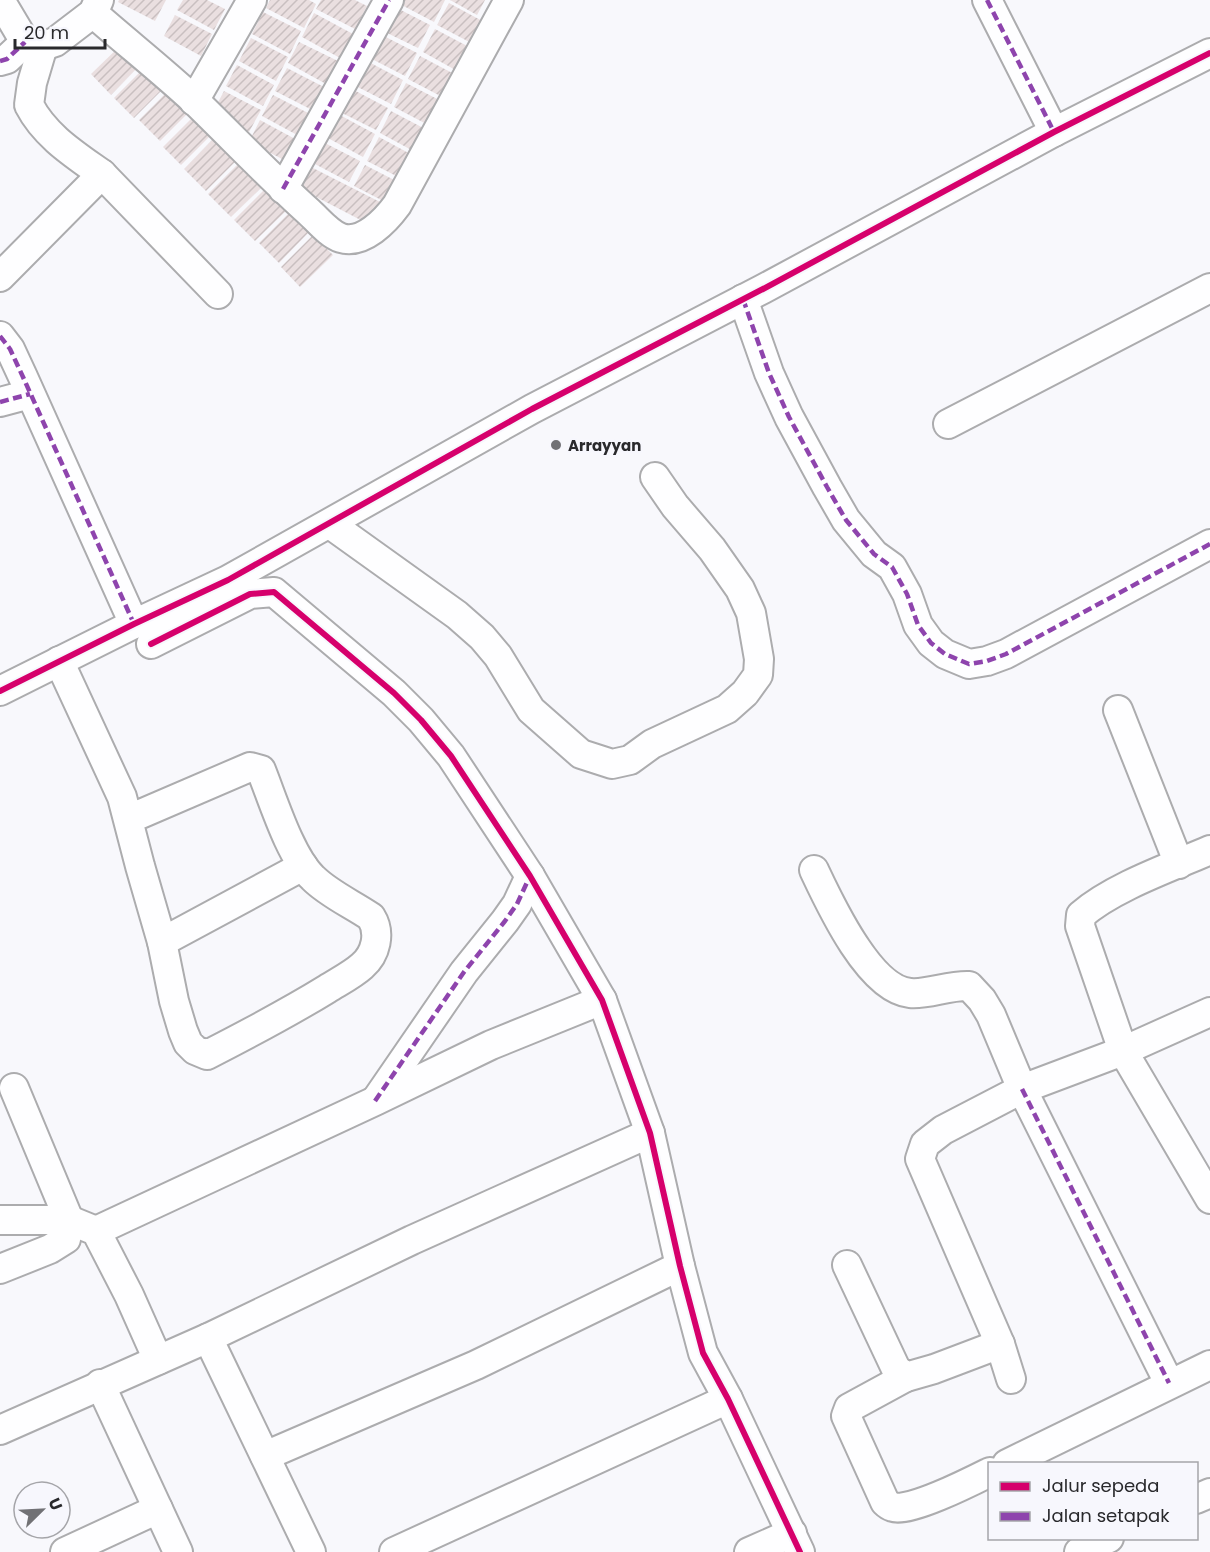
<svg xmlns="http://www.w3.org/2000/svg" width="1210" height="1552" font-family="Poppins,sans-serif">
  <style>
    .building { fill: url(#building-hatch) }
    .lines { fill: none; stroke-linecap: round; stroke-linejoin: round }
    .minor-casing { stroke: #acacae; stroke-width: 32 }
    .minor { stroke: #fefeff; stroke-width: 28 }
    .quiet { stroke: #8e44ad; stroke-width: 4.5; stroke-dasharray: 9 4.5; stroke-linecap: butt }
    .cycleway-casing { stroke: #f7f7fd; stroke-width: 10 }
    .cycleway { stroke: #d6006c; stroke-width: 6 }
    .poi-dot { fill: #717175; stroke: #f7f7fd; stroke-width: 2 }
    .labels { text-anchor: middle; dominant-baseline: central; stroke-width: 4.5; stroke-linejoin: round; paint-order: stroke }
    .poi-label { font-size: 15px; font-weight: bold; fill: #29292c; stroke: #f7f7fd; text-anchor: start }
  </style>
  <defs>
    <pattern id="building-hatch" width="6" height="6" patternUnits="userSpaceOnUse" patternTransform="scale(1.5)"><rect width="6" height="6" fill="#eadfe0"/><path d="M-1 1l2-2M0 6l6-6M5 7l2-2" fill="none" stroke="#c9bfc0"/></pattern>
  </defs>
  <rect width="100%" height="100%" fill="#f8f8fc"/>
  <g class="building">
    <polygon points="119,0 166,0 155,21 118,2"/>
    <polygon points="183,0 207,0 225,9 214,30 177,10"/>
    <polygon points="270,0 309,0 316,4 304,28 266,8"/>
    <polygon points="321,0 355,0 367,6 355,29 316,9"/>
    <polygon points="397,0 445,0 434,22 396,2"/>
    <polygon points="450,0 485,0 477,15"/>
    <polygon points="449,3 486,23 475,45 437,25"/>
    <polygon points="393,6 430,25 418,48 381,30"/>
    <polygon points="263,12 301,31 290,54 252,34"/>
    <polygon points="314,13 353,34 340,58 302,37"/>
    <polygon points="175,15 212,34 201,56 164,36"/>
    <polygon points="435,29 471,48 459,72 423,52"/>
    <polygon points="378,33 417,53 405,76 366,56"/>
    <polygon points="251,38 288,57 276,81 239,61"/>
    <polygon points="299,42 338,61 326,84 288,63"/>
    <polygon points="122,44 141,64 111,95 91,74"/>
    <polygon points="420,56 458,76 446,99 408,79"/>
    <polygon points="365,60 403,80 391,104 352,84"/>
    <polygon points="237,65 274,85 263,106 226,86"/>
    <polygon points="145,67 165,87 134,118 114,98"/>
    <polygon points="287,68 324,87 312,110 275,91"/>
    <polygon points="406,83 445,103 432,127 394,107"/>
    <polygon points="350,88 388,108 376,130 338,111"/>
    <polygon points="170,89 191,110 160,141 139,120"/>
    <polygon points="224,91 261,110 249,132 213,112"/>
    <polygon points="273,95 310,114 299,136 262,116"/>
    <polygon points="391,111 429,131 417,153 380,133"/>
    <polygon points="338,114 375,134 363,157 326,137"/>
    <polygon points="194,116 212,134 181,165 163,147"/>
    <polygon points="260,120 297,140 286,161 249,142"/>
    <polygon points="379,137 416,157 404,180 367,161"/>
    <polygon points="214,138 237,160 206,191 184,169"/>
    <polygon points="323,142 360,161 349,182 313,163"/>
    <polygon points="240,162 264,185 231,217 208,194"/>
    <polygon points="365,165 402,184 391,205 354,186"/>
    <polygon points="311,167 386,205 374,227 299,188"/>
    <polygon points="266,188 287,210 255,241 234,220"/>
    <polygon points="290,212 309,232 279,263 259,243"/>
    <polygon points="313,235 333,255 300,287 281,267"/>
  </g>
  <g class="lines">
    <g class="minor-casing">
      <g id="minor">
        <polyline points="0,0 25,42 43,46 55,42 93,13 99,0"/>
        <polyline points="987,0 1054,132"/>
        <path d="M93,13c34,30 71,59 104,90 37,36 73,74 112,109 9,8 20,22 32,26 22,7 45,-18 56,-33l112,-205"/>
        <path d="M43,46l-11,37 -3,22c16,31 45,49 73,69"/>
        <polyline points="0,61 7,59 25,42"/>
        <polyline points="194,101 252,0"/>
        <polyline points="283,189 389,0"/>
        <polyline points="0,277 102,174 218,294"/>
        <polyline points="743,299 769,373 789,417 827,487 846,520 874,554 892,567 907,594 918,625 931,643 945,654 969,664 987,661 1006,654 1210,544"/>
        <polyline points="0,336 10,349 23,377 134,624"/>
        <polyline points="0,402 30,394"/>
        <polyline points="948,424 1210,288"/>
        <polyline points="330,524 457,615 482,637 498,656 531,710 581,754 612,764 630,760 652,744 727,709 745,693 758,675 759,659 751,613 740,589 712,549 675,506 655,477"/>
        <polyline points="151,644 250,594 274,592 394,693 421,720 451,756 530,876 602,1000 650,1133 680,1266 703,1353 728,1399 800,1552"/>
        <path d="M59,661l63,136 18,69 22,76 12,59 9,30 5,12 7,7 12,5c41,-21 81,-42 120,-66 11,-7 25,-14 35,-23 14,-12 19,-33 9,-49 -19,-13 -42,-23 -58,-39 -23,-22 -40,-78 -52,-108l-11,-3 -121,52"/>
        <polyline points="0,691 134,624 228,580 532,409 763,289 1054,132 1210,53"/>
        <polyline points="1118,710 1179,864"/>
        <path d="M1210,850c-39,17 -97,37 -129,65l-1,11 43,125 87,148"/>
        <path d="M814,870c16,34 55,119 96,123 17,2 39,-8 59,-7l13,14 9,15 31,74 147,294"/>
        <polyline points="162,942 303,866"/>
        <polyline points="376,1100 464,972 505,921 517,904 530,876"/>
        <polyline points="0,1220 69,1220 96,1231 129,1295 158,1360"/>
        <polyline points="96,1231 375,1101 491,1045 602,1000"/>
        <polyline points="847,1265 896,1369 906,1377 934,1369 1000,1344"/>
        <polyline points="0,1269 50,1249 66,1239 69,1220 14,1088"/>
        <polyline points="208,1338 311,1552"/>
        <path d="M906,1377l-57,31 -3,8 39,86c2,2 5,4 8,5 16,6 79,-26 97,-35"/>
        <polyline points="1011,1379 1000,1344 920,1159 925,1144 943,1130 1022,1089 1123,1051 1210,1012"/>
        <polyline points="100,1384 178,1552"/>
        <polyline points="0,1430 208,1338 412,1240 650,1133"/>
        <polyline points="265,1456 476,1365 680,1266"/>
        <polyline points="1007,1464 1210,1365"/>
        <polyline points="1196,1499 1210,1493"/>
        <polyline points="65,1552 158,1509"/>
        <polyline points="394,1552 728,1399"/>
        <polyline points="749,1552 792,1533"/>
        <polyline points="1079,1552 1109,1538"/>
      </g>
    </g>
    <use href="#minor" class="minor"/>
    <g class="quiet">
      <polyline points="987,0 1054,132"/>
      <polyline points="0,61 7,59 25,42"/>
      <polyline points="283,189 389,0"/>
      <polyline points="743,299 769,373 789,417 827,487 846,520 874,554 892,567 907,594 918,625 931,643 945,654 969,664 987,661 1006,654 1210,544"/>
      <polyline points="0,336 10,349 23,377 134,624"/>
      <polyline points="0,402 30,394"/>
      <polyline points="1022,1089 1169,1383"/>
      <polyline points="375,1101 464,972 505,921 517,904 530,876"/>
    </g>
    <g class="cycleway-casing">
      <g id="cycleway">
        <polyline points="151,644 250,594 274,592 394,693 421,720 451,756 530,876 602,1000 650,1133 680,1266 703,1353 728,1399 800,1552"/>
        <polyline points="0,691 134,624 228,580 532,409 763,289 1054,132 1210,53"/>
      </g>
    </g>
    <use href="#cycleway" class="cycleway"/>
  </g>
  <circle class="poi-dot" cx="556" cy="445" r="6"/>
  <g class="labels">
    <g class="poi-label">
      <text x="568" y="445">Arrayyan</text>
    </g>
  </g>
  <rect x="988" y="1462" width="210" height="78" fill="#f7f7fd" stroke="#a5a5a9" stroke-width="1.5"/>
  <rect x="1000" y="1482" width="30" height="9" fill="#d6006c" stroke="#a5a5a9" stroke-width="1.5"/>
  <text x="1042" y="1492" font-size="18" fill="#29292c">Jalur sepeda</text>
  <rect x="1000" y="1512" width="30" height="9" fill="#8e44ad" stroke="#a5a5a9" stroke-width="1.5"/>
  <text x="1042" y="1522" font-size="18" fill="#29292c">Jalan setapak</text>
  <g transform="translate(42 1510) rotate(66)"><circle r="28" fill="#f7f7fd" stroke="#a5a5a9" stroke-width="1.5"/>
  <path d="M0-4.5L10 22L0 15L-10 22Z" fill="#717175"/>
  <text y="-9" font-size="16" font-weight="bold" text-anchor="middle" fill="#29292c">U</text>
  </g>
  <path d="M15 39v9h90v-9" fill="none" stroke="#29292c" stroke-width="3"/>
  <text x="24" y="39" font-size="18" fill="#29292c" stroke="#f7f7fd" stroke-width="4.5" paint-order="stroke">20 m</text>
</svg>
